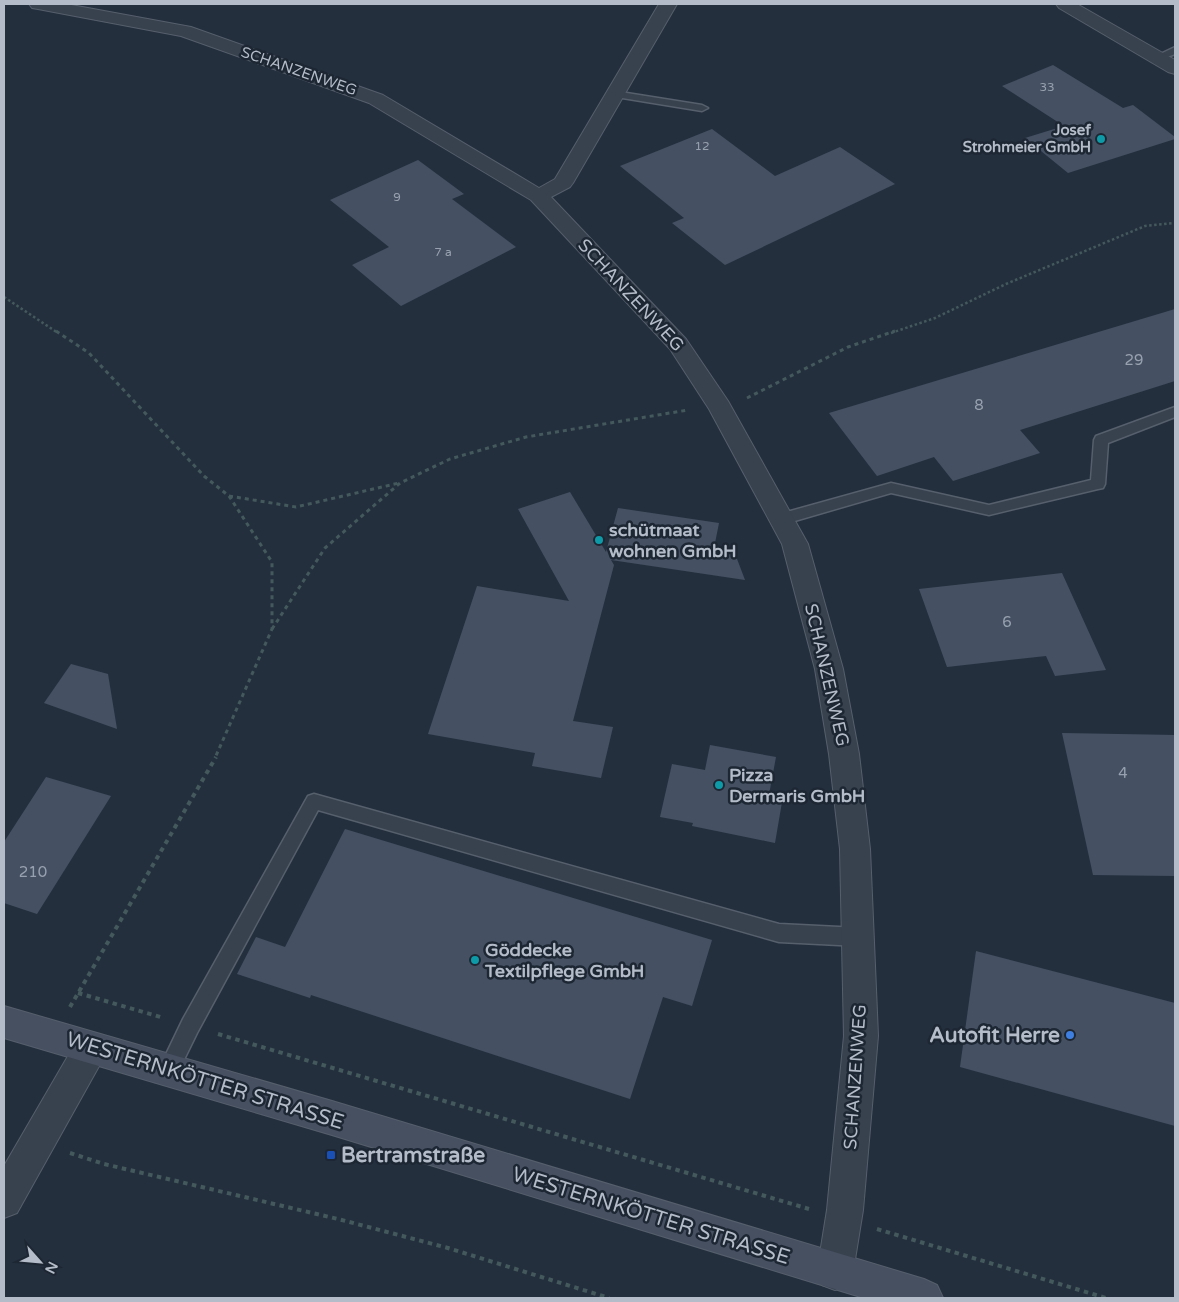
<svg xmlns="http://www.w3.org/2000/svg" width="1179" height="1302" font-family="'Varela Round',sans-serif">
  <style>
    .building { fill: #455162 }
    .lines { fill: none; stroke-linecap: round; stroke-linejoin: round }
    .lane-casing { stroke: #565f6c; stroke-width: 3 }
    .street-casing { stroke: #565f6c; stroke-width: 2 }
    .secondary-casing { stroke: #565f6c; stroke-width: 2 }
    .path-far2 { stroke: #44595c; stroke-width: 2.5; stroke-dasharray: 2.5 2.5; stroke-linecap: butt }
    .path-far1 { stroke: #44595c; stroke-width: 3; stroke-dasharray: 4 4; stroke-linecap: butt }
    .path { stroke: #44595c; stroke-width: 4; stroke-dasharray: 4.5 4.5; stroke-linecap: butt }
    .lane { fill: #38414e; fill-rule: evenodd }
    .street { fill: #38414e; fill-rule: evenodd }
    .secondary { fill: #465061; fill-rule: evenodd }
    .culture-dot { fill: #0f9aa8; stroke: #1d2633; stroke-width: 2 }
    .shop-dot { fill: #3f7fe0; stroke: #1d2633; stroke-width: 2 }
    .transit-dot { fill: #1a4fb4; stroke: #1d2633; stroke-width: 2 }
    .labels { text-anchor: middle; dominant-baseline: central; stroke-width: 5; stroke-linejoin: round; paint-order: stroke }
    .far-number-label { font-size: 12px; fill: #98a1af }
    .far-street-label { font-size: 15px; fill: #b4bcc9; stroke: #1d2633 }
    .far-poi-label { font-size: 15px; font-weight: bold; fill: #b4bcc9; stroke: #1d2633; text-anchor: end }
    .number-label { font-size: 15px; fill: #98a1af }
    .street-label { font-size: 18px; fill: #b4bcc9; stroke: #1d2633 }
    .poi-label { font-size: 18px; font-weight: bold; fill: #b4bcc9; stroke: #1d2633; text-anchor: start }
    .near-poi-label { font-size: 21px; font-weight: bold; fill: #b4bcc9; stroke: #1d2633; text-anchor: end }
    .near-street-label { font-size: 21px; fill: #b4bcc9; stroke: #1d2633 }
  </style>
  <rect width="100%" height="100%" fill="#242f3e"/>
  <g class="building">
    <polygon points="1053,65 1123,108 1133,105 1175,137 1175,139 1068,173 1025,138 1064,126 1002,86"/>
    <polygon points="712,129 775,176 840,147 895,184 725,265 672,223 684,218 620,166"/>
    <polygon points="418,160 464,194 452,199 516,247 401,306 352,265 389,247 330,200"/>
    <polygon points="1175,309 1175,381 1020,430 1040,453 953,481 934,457 877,476 829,413"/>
    <polygon points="570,492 606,552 618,508 719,523 714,548 734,551 745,580 611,560 614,565 573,721 613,727 601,778 532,766 535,753 428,734 477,586 569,601 518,509"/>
    <polygon points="1062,573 1106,670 1055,676 1046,656 947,667 919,589"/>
    <polygon points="71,664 108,674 117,729 44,703"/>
    <polygon points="1062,733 1175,735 1175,876 1093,875"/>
    <polygon points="710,745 776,757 768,800 782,802 775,843 692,826 693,823 660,817 672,764 705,770"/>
    <polygon points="46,777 111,796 37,914 4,903 4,842"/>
    <polygon points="345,829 712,940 692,1006 663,997 630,1099 311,995 310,998 237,974 256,937 285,947"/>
    <polygon points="976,951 1175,1003 1175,1126 960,1067"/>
  </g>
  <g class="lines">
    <g class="lane-casing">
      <g id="lane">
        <polygon points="1175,47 1175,54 1157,61 1152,58"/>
        <polygon points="614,91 702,105 708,108 702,111 610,96 608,94"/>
        <polygon points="1175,407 1175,417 1108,443 1105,484 1103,488 1098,489 989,515 891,493 781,525 776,523 773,519 776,515 891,483 989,505 1091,480 1094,440 1096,436"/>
        <polygon points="314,794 779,924 859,928 866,931 868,937 866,943 859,946 779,942 318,810 197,1033 175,1078 168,1081 161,1078 158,1071 183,1019 308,796"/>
      </g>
    </g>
    <g class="street-casing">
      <g id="street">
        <polygon points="29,4 66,4 191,27 383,95 539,188 555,179 659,4 677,4 573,183 570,187 551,197 686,339 728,401 808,544 843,669 859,754 870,849 878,1036 863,1210 853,1272 848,1285 835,1290 822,1285 817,1272 827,1210 844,1036 840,849 829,754 815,669 782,544 709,409 670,349 531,200 369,103 181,36 38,9 32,8"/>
        <polygon points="1056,4 1077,4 1175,60 1175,74 1168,72 1059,8"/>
        <polygon points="91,1032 103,1037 108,1048 103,1059 17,1213 4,1218 4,1166 79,1037"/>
      </g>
    </g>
    <g class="secondary-casing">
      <polygon id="secondary" points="4,1006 332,1101 924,1279 937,1285 943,1298 864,1298 332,1135 4,1038"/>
    </g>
    <g class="path-far2">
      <polyline points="4,297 58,333"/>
      <polyline points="891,333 935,318 1006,284 1145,226 1175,223"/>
    </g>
    <g class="path-far1">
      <polyline points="56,331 89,353 204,476 229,496 272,562 272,629 215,758"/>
      <polyline points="747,398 848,347 895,331"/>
      <polyline points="229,496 296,507 399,483"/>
      <polyline points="272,629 325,548 400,483 450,459 526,437 688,410"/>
    </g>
    <g class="path">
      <polyline points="78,993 164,1018"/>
      <polyline points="70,1007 216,757"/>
      <polyline points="218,1034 809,1209"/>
      <polyline points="70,1153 104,1164 338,1219 448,1248 609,1298"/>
      <polyline points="877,1229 1106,1298"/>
    </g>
    <use href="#lane" class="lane"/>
    <use href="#street" class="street"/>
    <use href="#secondary" class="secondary"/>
  </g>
  <g class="culture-dot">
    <circle cx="1101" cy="139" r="5"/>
    <circle cx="599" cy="540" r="5"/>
    <circle cx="719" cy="785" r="5"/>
    <circle cx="475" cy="960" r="5"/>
  </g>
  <circle class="shop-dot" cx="1070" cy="1035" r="5"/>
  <rect class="transit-dot" x="326" y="1150" width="10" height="10" rx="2.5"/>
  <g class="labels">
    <g class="far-number-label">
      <text x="1047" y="87">33</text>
      <text x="702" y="146">12</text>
      <text x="397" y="197">9</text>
      <text x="443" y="252">7 a</text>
    </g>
    <g class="far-street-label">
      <text transform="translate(299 71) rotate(19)">SCHANZENWEG</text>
    </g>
    <g class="far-poi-label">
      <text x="1091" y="130">Josef<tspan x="1091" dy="17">Strohmeier GmbH</tspan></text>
    </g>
    <g class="number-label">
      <text x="1134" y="360">29</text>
      <text x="979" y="405">8</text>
      <text x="1007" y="622">6</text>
      <text x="1123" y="773">4</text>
      <text x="33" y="872">210</text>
    </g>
    <g class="street-label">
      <text transform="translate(631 295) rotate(47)">SCHANZENWEG</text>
      <text transform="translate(827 675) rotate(77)">SCHANZENWEG</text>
      <text transform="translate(855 1077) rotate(-86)">SCHANZENWEG</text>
    </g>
    <g class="poi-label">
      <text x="609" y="530">schütmaat<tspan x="609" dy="21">wohnen GmbH</tspan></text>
      <text x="729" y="775">Pizza<tspan x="729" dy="21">Dermaris GmbH</tspan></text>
      <text x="485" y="950">Göddecke<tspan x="485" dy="21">Textilpflege GmbH</tspan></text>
    </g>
    <g class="near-poi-label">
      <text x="1060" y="1035">Autofit Herre</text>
      <text x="341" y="1155" text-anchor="start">Bertramstraße</text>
    </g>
    <g class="near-street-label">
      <text transform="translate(205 1081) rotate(17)">WESTERNKÖTTER STRASSE</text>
      <text transform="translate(651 1216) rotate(17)">WESTERNKÖTTER STRASSE</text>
    </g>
  </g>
  <rect width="1179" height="1302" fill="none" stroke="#b4bcc9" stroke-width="10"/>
  <g transform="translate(40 1262) rotate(117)" stroke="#1d2633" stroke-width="4" paint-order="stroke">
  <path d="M0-4L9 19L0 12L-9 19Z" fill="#b4bcc9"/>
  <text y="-8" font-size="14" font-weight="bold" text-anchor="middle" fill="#b4bcc9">N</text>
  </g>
</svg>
